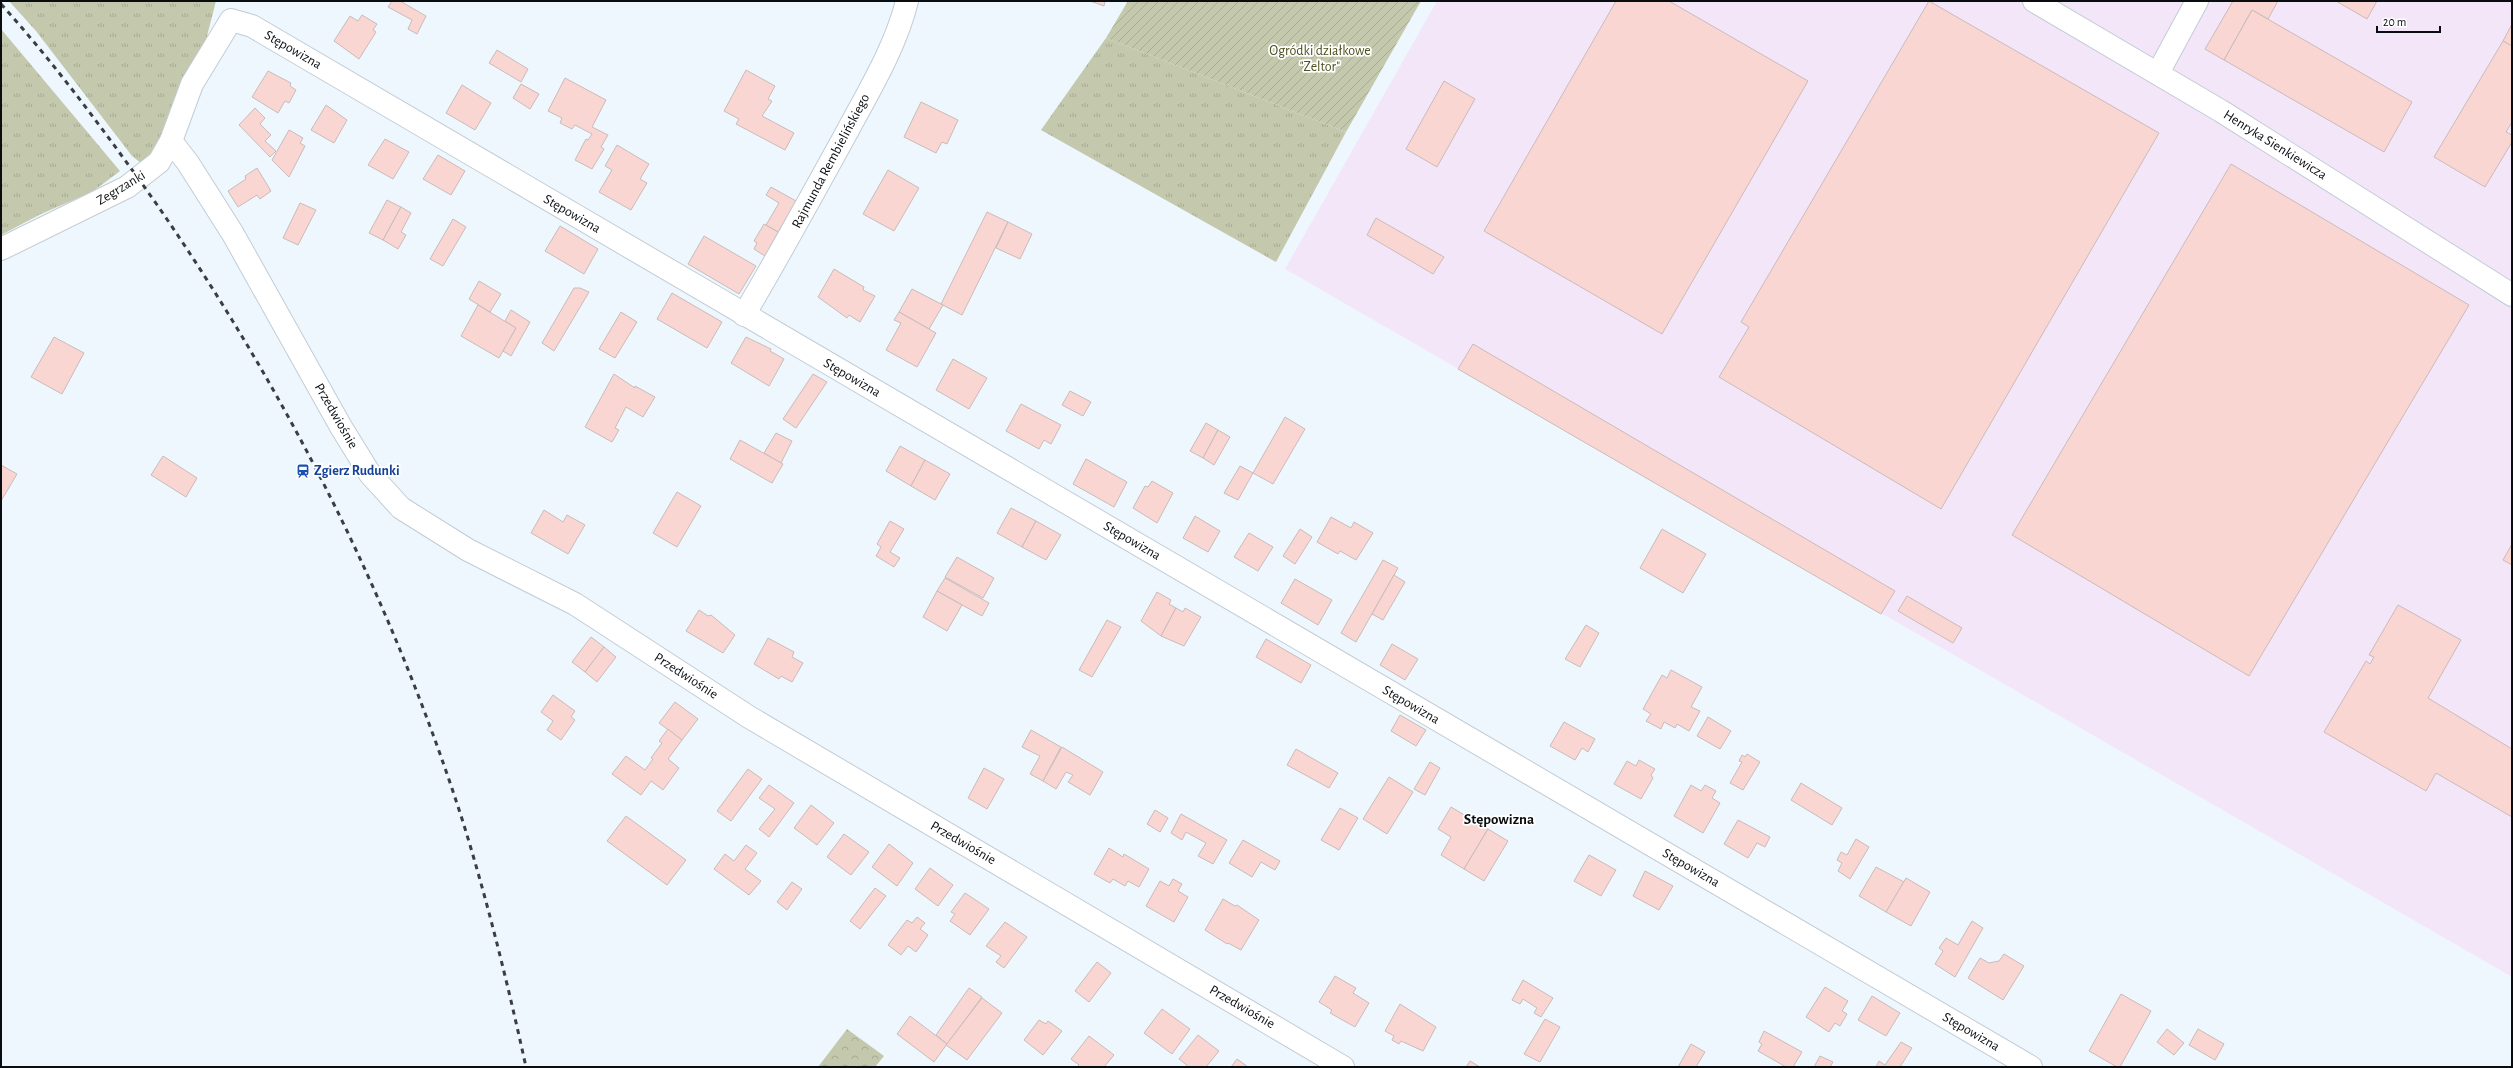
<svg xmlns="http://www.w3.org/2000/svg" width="2513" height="1068" font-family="'Alegreya Sans',sans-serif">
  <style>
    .industrial { fill: #f4e6f9 }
    .grass { fill: url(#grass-tufts) }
    .forest { fill: url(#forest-crowns) }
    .garden { fill: url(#garden-furrows) }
    .building { fill: #fad6d2; stroke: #c9bbb9 }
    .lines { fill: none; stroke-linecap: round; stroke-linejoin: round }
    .minor-casing { stroke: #c2ccd5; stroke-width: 24 }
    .minor { stroke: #fff; stroke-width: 22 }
    .rail { stroke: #3a3e42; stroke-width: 3; stroke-dasharray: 5 5; stroke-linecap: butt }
    .labels { text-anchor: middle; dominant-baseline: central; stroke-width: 3.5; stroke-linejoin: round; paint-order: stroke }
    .street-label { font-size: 14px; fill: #0a0d10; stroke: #fff }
    .park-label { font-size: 14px; fill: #4c4f1e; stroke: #fff }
    .transit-label { font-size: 14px; font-weight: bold; fill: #164399; stroke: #fff; text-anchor: start }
    .neighbourhood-label { font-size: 15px; font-weight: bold; fill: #0a0d10; stroke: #fff }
  </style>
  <defs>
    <pattern id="grass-tufts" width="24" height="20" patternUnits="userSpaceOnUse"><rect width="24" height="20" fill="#c4c8ad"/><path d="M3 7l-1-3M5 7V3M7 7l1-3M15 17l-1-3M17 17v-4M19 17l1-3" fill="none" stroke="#a7ab94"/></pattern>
    <pattern id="forest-crowns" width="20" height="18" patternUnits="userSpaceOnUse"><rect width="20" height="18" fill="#c4c8ad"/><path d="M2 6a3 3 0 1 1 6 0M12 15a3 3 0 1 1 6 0" fill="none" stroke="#a7ab94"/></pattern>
    <pattern id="garden-furrows" width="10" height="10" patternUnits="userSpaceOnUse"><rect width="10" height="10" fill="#c4c8ad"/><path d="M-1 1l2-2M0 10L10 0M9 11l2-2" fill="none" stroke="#a7ab94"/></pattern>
  </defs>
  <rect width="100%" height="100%" fill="#eef7fe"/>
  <polygon class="industrial" points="1437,1 2512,1 2512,977 1285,269"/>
  <g class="grass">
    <polygon points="9,1 216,1 206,40 180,88 163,141 141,163 132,156 36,31"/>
    <polygon points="1,29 120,171 92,192 41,214 1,235"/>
    <polygon points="1106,38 1346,132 1276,262 1041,130"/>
  </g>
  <polygon class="forest" points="847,1029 884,1056 875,1067 818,1067"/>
  <polygon class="garden" points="1128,1 1421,1 1346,132 1106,38"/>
  <g class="building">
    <polygon points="392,1 400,1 426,16 417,34 408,29 412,20 388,7"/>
    <polygon points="1090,1 1105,1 1104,6"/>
    <polygon points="1616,1 1669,1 1808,81 1662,334 1484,231"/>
    <polygon points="1929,1 2159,133 1941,509 1719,377 1749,327 1741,322"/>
    <polygon points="2233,1 2278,1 2268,19 2252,10 2224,60 2205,49"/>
    <polygon points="2336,1 2377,1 2367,19"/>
    <polygon points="2252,10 2412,102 2384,152 2224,60"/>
    <polygon points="362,15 377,24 373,30 376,32 359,59 334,41 350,16 358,21"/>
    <polygon points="2512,24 2512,46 2503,41"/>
    <polygon points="2503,41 2512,46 2512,122 2506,132 2512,135 2512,142 2485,187 2434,157"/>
    <polygon points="497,50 528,69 521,82 489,63"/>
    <polygon points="746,70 775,86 768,99 772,101 762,116 794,133 785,150 736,124 739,119 724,111"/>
    <polygon points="268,71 291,83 290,86 296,90 289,103 285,101 278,113 252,97"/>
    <polygon points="565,78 606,100 592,127 608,135 601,147 604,149 592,169 575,160 586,139 588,140 592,134 575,125 572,129 560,123 562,118 548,111"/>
    <polygon points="1444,81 1475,99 1437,167 1406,149"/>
    <polygon points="521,84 539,94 530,109 513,98"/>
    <polygon points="462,85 491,103 475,130 446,113"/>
    <polygon points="921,102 958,120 947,144 942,142 936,153 904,137"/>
    <polygon points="326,105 347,120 334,143 311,130"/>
    <polygon points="255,108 265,118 260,124 271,135 265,141 276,151 270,157 239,125"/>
    <polygon points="289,130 303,138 300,143 305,146 289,177 272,160"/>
    <polygon points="385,139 409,152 393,179 368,165"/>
    <polygon points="617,145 649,164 640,179 647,183 631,210 599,192 612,170 605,166"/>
    <polygon points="438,155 465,171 451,195 423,179"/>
    <polygon points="2231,164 2469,305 2249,676 2012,535"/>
    <polygon points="257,168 271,191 260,199 257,195 238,207 228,191 246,179 245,176"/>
    <polygon points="888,170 919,188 894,231 863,214"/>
    <polygon points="771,187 796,201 778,232 766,225 779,203 766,195"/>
    <polygon points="387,200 401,207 383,240 369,233"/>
    <polygon points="300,203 316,210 298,245 283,238"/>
    <polygon points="401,207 411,213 401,232 406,235 398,249 383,240"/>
    <polygon points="987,212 1008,222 962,315 941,304"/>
    <polygon points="1376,218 1444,257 1433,274 1367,235"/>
    <polygon points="453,219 466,227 443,266 430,259"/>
    <polygon points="1008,222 1032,234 1020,259 996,248"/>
    <polygon points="764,224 778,232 765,256 754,249 757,243 754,241"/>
    <polygon points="560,226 598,249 584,274 545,251"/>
    <polygon points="704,236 756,266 739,294 688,264"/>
    <polygon points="834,269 864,287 863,290 875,296 860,322 849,315 847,318 818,297"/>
    <polygon points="479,281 501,294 490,312 469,299"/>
    <polygon points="574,288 580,288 589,292 554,351 542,343"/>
    <polygon points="912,289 943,305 929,329 899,312"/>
    <polygon points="672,293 722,322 707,348 657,319"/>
    <polygon points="478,305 516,328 499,358 461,336"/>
    <polygon points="511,310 530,322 511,356 503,351 516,328 505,321"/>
    <polygon points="621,312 637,322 615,358 599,349"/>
    <polygon points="899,312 936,333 917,367 886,350 901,323 894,320"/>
    <polygon points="54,337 84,353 62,394 31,377"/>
    <polygon points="746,337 771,349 770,351 784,359 769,386 731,363"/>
    <polygon points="1473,344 1895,591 1881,614 1458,369"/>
    <polygon points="953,359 987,378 969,409 936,390"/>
    <polygon points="614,374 635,388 635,386 655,397 643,417 626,407 615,428 619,430 612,442 585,427"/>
    <polygon points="813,374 827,382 796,428 783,419"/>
    <polygon points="1070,391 1091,402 1083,416 1062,405"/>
    <polygon points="1021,404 1061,425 1051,444 1044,440 1039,449 1006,431"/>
    <polygon points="1285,417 1305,429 1273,484 1253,473"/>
    <polygon points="1206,423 1218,430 1203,458 1190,451"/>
    <polygon points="1218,430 1230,437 1214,465 1203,458"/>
    <polygon points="776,433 792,441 781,463 764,453"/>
    <polygon points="740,440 783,464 772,483 730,459"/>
    <polygon points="900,446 925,460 911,486 886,471"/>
    <polygon points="163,456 197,478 186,497 151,475"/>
    <polygon points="1086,459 1127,482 1114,507 1073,484"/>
    <polygon points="925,460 950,474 935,500 911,486"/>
    <polygon points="1,465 17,474 1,501"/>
    <polygon points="1240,466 1253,473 1238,500 1224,493"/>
    <polygon points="1152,481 1173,493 1157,523 1133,508 1145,486 1148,487"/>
    <polygon points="677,492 701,506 677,547 653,533"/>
    <polygon points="1011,508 1036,521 1022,547 997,533"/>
    <polygon points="544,510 563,522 567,515 585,525 568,554 531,533"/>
    <polygon points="1195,516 1220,531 1208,552 1183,538"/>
    <polygon points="1331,517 1351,528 1354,522 1373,533 1356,560 1340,551 1338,554 1317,542"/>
    <polygon points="890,521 904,529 890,552 900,558 894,567 876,556 881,547 877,544"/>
    <polygon points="1036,521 1061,535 1046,560 1022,547"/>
    <polygon points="1300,529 1312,537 1295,564 1283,556"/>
    <polygon points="1662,529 1706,554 1683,593 1640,568"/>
    <polygon points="1249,533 1273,547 1258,571 1234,557"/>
    <polygon points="2512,544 2512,565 2503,560"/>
    <polygon points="957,557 994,578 983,598 945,577"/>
    <polygon points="1383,560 1398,568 1356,642 1341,633"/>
    <polygon points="1394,575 1405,582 1383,620 1372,614"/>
    <polygon points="945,578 989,603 982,616 937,591"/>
    <polygon points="1295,579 1332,600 1318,625 1281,603"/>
    <polygon points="937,591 962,605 947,631 923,617"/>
    <polygon points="1157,592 1171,600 1169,604 1176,608 1161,636 1141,621"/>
    <polygon points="1907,596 1962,628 1953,643 1898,611"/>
    <polygon points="2398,605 2461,640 2428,698 2512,749 2512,817 2436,773 2426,791 2324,732 2366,661 2370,664 2374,657 2369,655"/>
    <polygon points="1176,608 1183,612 1185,608 1201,617 1184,646 1161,636"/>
    <polygon points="699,610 708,616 711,615 735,635 723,653 686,631"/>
    <polygon points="1107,620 1121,627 1092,677 1079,670"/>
    <polygon points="1586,625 1599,633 1580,667 1565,659"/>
    <polygon points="591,637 604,647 585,672 572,662"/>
    <polygon points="768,638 794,652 792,657 803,663 792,682 781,676 779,679 754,664"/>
    <polygon points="1266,639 1311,665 1301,683 1256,657"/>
    <polygon points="1392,644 1418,659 1405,680 1380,665"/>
    <polygon points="604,647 616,657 597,682 585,672"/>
    <polygon points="1671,670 1702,687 1691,707 1700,711 1689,731 1677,724 1675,728 1664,722 1661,729 1646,721 1651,714 1643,709 1662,675 1667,678"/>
    <polygon points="553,695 575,711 571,717 575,720 561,740 547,730 553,721 541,712"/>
    <polygon points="675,702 698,719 682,740 659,723"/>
    <polygon points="1400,715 1426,730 1416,746 1391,731"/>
    <polygon points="1708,717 1731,731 1720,749 1697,736"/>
    <polygon points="1564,722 1595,739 1588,752 1582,748 1575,760 1550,746"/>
    <polygon points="668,729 682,740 668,759 679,768 663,790 651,781 641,795 612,774 626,756 645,770 653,759 651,758 662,743 659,741"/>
    <polygon points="1031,730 1061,747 1043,781 1030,774 1040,756 1022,747"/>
    <polygon points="1062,747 1103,772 1090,795 1068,782 1073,775 1066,772 1056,789 1043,781"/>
    <polygon points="1296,749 1338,773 1329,788 1287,765"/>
    <polygon points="1747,754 1760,762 1743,790 1730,783 1742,762 1739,761 1742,755 1745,757"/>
    <polygon points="1639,760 1655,769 1651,775 1653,778 1641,799 1614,784 1627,761 1636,766"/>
    <polygon points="1430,762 1440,768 1425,795 1414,789"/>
    <polygon points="984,768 1004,779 987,809 968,798"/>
    <polygon points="748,769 762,779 731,821 717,811"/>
    <polygon points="1389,777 1413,792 1387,834 1363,819"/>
    <polygon points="1801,783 1842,808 1832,825 1791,800"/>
    <polygon points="769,785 794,803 769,837 759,829 775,809 759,798"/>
    <polygon points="1691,785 1701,791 1705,785 1716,791 1712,798 1720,803 1703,833 1674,816"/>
    <polygon points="811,805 834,823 817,845 794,828"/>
    <polygon points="1451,807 1488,829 1464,869 1441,855 1451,837 1438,829"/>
    <polygon points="1340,808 1358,818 1339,850 1321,840"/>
    <polygon points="1155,810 1168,818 1160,832 1147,824"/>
    <polygon points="1181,814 1227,840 1213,864 1198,856 1206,843 1186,832 1182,840 1171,833"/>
    <polygon points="626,816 686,860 667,885 607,841"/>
    <polygon points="1738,820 1770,837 1765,847 1757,843 1748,858 1724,844"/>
    <polygon points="1488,829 1508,841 1484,881 1464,869"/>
    <polygon points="844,834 869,852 851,875 827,857"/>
    <polygon points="1856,839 1869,847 1850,879 1838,871 1842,863 1837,860 1841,852 1847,855"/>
    <polygon points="1243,840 1280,861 1275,870 1261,862 1252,877 1229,863"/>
    <polygon points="889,844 913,863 897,886 872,867"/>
    <polygon points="746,845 757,853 745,869 761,881 749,895 714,869 725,854 734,861"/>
    <polygon points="1109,848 1123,857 1124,854 1149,869 1139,887 1128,881 1125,886 1113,879 1110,883 1094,874"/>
    <polygon points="1589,855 1616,870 1601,896 1574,881"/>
    <polygon points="1876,867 1904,882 1886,912 1859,896"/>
    <polygon points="930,868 953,885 938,906 915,889"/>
    <polygon points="1645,871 1673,886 1659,910 1633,896"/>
    <polygon points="1906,878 1930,892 1911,926 1886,912"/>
    <polygon points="1173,879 1182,884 1178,891 1188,897 1174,922 1146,906 1160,881 1169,886"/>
    <polygon points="792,882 802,889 787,910 777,902"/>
    <polygon points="875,888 886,896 860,929 850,921"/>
    <polygon points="965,893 989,909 970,935 950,921 955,914 951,912"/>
    <polygon points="1223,899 1235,906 1237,905 1259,920 1241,950 1228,943 1227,944 1205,930"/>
    <polygon points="917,917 925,923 920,929 928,935 916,952 908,946 901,955 888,945 907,920 912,923"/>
    <polygon points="1972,921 1983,928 1955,977 1935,964 1943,951 1939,948 1946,938 1958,945"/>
    <polygon points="1005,922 1027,937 1004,968 996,962 1001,956 986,946"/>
    <polygon points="2004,954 2024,966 2003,1000 1968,978 1980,958 1989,963 1999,961"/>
    <polygon points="1097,962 1111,973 1089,1002 1075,991"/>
    <polygon points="1335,976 1356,988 1353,993 1369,1003 1355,1027 1330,1013 1332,1010 1319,1002"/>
    <polygon points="1523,980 1553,998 1541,1017 1534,1013 1537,1008 1523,999 1520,1004 1512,1000"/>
    <polygon points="1825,987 1848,1001 1842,1011 1847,1014 1840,1026 1835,1023 1829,1032 1806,1017"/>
    <polygon points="969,988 982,997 947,1044 936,1035"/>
    <polygon points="2121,994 2151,1011 2120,1067 2117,1067 2089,1051"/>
    <polygon points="1872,996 1900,1013 1886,1036 1858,1020"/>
    <polygon points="982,998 1002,1013 967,1060 946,1045"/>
    <polygon points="1400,1004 1436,1027 1423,1051 1401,1041 1399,1044 1392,1040 1394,1036 1385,1031"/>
    <polygon points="1162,1009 1190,1029 1172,1054 1144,1033"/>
    <polygon points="910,1016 947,1044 934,1062 897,1034"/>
    <polygon points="1545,1019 1560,1027 1540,1062 1524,1054"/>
    <polygon points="1039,1020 1046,1024 1048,1021 1062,1031 1043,1055 1024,1040"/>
    <polygon points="2167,1029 2184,1043 2174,1055 2157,1042"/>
    <polygon points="2198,1029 2224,1044 2215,1060 2189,1045"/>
    <polygon points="1764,1031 1802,1052 1793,1067 1786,1067 1758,1051 1762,1044 1759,1042"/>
    <polygon points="1198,1035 1219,1051 1206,1067 1189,1067 1179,1059"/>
    <polygon points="1089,1036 1114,1055 1104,1067 1077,1067 1079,1065 1071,1059"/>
    <polygon points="1901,1042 1912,1048 1900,1067 1876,1067 1879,1061 1885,1065"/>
    <polygon points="1691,1044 1705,1052 1696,1067 1678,1067"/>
    <polygon points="1820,1056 1833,1062 1830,1067 1814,1067"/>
    <polygon points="1237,1059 1248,1067 1231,1067"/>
    <polygon points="1470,1061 1480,1067 1466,1067"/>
  </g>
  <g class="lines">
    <g class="minor-casing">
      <g id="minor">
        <polyline points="2034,1 2221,111 2512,295"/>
        <polyline points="2158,73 2197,1"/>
        <polyline points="171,141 188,163 233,234 341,427 370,474 401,508 468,550 575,604 749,717 1343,1067"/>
        <polyline points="1,249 127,187 159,162 171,141 192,84 231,20 252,26 2031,1067"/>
        <path d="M744,315c36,-61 70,-123 104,-185 22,-41 48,-84 59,-129"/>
      </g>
    </g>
    <use href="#minor" class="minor"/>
    <path class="rail" d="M1,4c55,61 104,128 152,195 133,191 239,401 310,623 25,81 45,163 63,245"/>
  </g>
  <defs>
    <g id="station-bare" transform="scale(1.08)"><path d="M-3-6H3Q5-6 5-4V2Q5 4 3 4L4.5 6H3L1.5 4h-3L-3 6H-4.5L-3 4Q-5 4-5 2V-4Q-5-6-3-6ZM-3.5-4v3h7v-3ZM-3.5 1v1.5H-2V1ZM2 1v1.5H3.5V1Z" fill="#1a4fb4" stroke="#fff" stroke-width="2.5" paint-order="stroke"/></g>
  </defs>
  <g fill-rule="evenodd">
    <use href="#station-bare" x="303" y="471"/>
  </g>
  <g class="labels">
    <g class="street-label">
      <text transform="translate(293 50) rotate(30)">Stępowizna</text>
      <text transform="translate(2275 145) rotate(32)">Henryka Sienkiewicza</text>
      <text transform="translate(831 161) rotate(-62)">Rajmunda Rembielińskiego</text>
      <text transform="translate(121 188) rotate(-31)">Zegrzanki</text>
      <text transform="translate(572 214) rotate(30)">Stępowizna</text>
      <text transform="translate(852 378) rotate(30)">Stępowizna</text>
      <text transform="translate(336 416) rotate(60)">Przedwiośnie</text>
      <text transform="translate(1132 541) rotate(30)">Stępowizna</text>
      <text transform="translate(686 676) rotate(33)">Przedwiośnie</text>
      <text transform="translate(1411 705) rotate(30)">Stępowizna</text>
      <text transform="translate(963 843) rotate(30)">Przedwiośnie</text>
      <text transform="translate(1691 868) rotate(30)">Stępowizna</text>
      <text transform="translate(1242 1007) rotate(30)">Przedwiośnie</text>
      <text transform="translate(1971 1032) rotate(30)">Stępowizna</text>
    </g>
    <g class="park-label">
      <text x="1320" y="51">Ogródki działkowe<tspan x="1320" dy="16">"Zeltor"</tspan></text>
    </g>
    <g class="transit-label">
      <text x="314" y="471">Zgierz Rudunki</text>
    </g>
    <g class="neighbourhood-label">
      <text x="1499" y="819">Stępowizna</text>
    </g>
  </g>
  <rect width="2513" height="1068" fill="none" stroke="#0a0d10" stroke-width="4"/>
  <path d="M2377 26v6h63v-6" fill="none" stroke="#0a0d10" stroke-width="2"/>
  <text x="2383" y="26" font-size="12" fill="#0a0d10" stroke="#ffffff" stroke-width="3" paint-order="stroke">20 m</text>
</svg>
